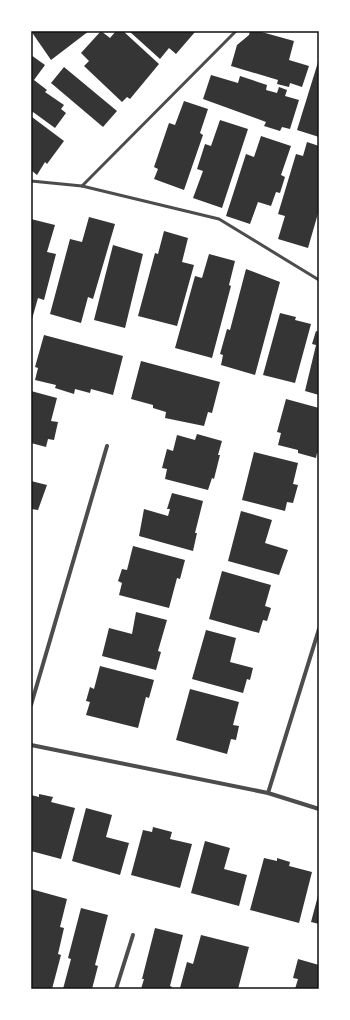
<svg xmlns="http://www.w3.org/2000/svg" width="350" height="1020" font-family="Literata,serif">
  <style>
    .building { fill: #353535 }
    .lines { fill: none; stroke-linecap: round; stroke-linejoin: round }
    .service { stroke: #4c4c4c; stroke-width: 3 }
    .minor { stroke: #4c4c4c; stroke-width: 4 }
    .neatline { fill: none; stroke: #111; stroke-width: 1.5 }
  </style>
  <rect width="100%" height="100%" fill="#fff"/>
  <g class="building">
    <polygon points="31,31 89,31 51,60"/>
    <polygon points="101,31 110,38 116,31 123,31 159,64 130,99 127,97 122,102 84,66 89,61 81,53"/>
    <polygon points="129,31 193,31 195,32 176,54 169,48 160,59"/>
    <polygon points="250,31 258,31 294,41 289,60 309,66 302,87 290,83 289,87 277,84 278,80 231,66 237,45 249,35"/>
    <polygon points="31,55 45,65 34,80 47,90 45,92 64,105 61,109 66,113 55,128 33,112 31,114"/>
    <polygon points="319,59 319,137 297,130"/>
    <polygon points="64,67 117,111 103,127 51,83"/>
    <polygon points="211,75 238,83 240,76 267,85 266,90 277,93 279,87 287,90 285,96 299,100 290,129 282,127 280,131 264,126 266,122 203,99"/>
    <polygon points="184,101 208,109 200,133 203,135 184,190 154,179 158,169 154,167 169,123 175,125"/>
    <polygon points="32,117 64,141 47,164 45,162 37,175 31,170"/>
    <polygon points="220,120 248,129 222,208 193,198 203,171 197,169 205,144 211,146"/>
    <polygon points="261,136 291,146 281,175 285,177 280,193 276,192 271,206 258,202 250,224 226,216 246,154 254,157"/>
    <polygon points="307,142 319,146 319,210 308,248 278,239 285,216 278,214 296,154 303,156"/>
    <polygon points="89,217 115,224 93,299 88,297 81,323 50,314 70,239 82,242"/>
    <polygon points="31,219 55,225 47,252 56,254 44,300 38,298 32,319 31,318"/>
    <polygon points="164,231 188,238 182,262 194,265 177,326 138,316 155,253 158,254"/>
    <polygon points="113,245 143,254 125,328 94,320"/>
    <polygon points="209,254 235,261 229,285 231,286 212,358 175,348 195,276 202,278"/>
    <polygon points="246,269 280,282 255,375 221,365 223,355 220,354 227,329 230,330"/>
    <polygon points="280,313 296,317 295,320 311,324 295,383 263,375"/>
    <polygon points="316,331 319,332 319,395 305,391 316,345 312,344"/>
    <polygon points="44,335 123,356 113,395 91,389 90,393 75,389 74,394 55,388 56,385 35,380 38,368 35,367"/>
    <polygon points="141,361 220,382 212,413 208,412 204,426 165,418 166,412 153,408 153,405 131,399"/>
    <polygon points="31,391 57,398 51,421 58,422 54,440 48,439 46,447 31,443"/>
    <polygon points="286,399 319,408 319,454 317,453 316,458 298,453 298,450 278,445 281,433 277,432"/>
    <polygon points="197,434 222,441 218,455 220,455 214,479 212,478 208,490 165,479 167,469 162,468 167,449 173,451 177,435 195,440"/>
    <polygon points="254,452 298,463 293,484 298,485 293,503 287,502 285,511 242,500"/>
    <polygon points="31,481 47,485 38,510 31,509"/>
    <polygon points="172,493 203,501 195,533 197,533 193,551 139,536 144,509 168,516 170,509 167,509"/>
    <polygon points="241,511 272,520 265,543 288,550 279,575 228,561"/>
    <polygon points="133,546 185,560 180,579 177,578 169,608 119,595 122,583 118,581 122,569 127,570"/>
    <polygon points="222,571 271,585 265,606 271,608 267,621 263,620 259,633 209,619"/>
    <polygon points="136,612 167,620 158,651 161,652 156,670 102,656 109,628 132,634"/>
    <polygon points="206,630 236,638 230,662 253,668 250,680 247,679 243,693 192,679"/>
    <polygon points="100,666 154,680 149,698 146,697 138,728 86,715 90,702 86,701 90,687 94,689"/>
    <polygon points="190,689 239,702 233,725 239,726 236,740 231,739 227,754 176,740"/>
    <polygon points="39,794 53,797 51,802 75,808 61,859 31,851 31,795 39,797"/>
    <polygon points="86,808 112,815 106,837 129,843 120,875 72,861"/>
    <polygon points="153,827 172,832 170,839 192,844 180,888 131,875 143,830 152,832"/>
    <polygon points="205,841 230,848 224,869 247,875 239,906 191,893"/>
    <polygon points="264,858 277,861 277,858 290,862 289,866 312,872 299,923 250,910"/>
    <polygon points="31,889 67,899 60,927 64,928 58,954 61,955 52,989 31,989"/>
    <polygon points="319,892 319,924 311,922"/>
    <polygon points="81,908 108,915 95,965 98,966 92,989 63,989 71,959 68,958"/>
    <polygon points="155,928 183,935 170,986 172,987 172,989 141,989 144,979 142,979"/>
    <polygon points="201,935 249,947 238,989 180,988 187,962 193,964"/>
    <polygon points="298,959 319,965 319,989 295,989 298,979 293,978"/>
  </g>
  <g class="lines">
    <g class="service">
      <polyline points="31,181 82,186 219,219 319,280"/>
      <polyline points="82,186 236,31"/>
    </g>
    <g class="minor">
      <polyline points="31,705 107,446"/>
      <polyline points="31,745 268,793 319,809"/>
      <polyline points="268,793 319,629"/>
      <polyline points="116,989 133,935"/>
    </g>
  </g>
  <rect width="350" height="1020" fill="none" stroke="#ffffff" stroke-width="64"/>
  <rect x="32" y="32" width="286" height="956" class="neatline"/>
</svg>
